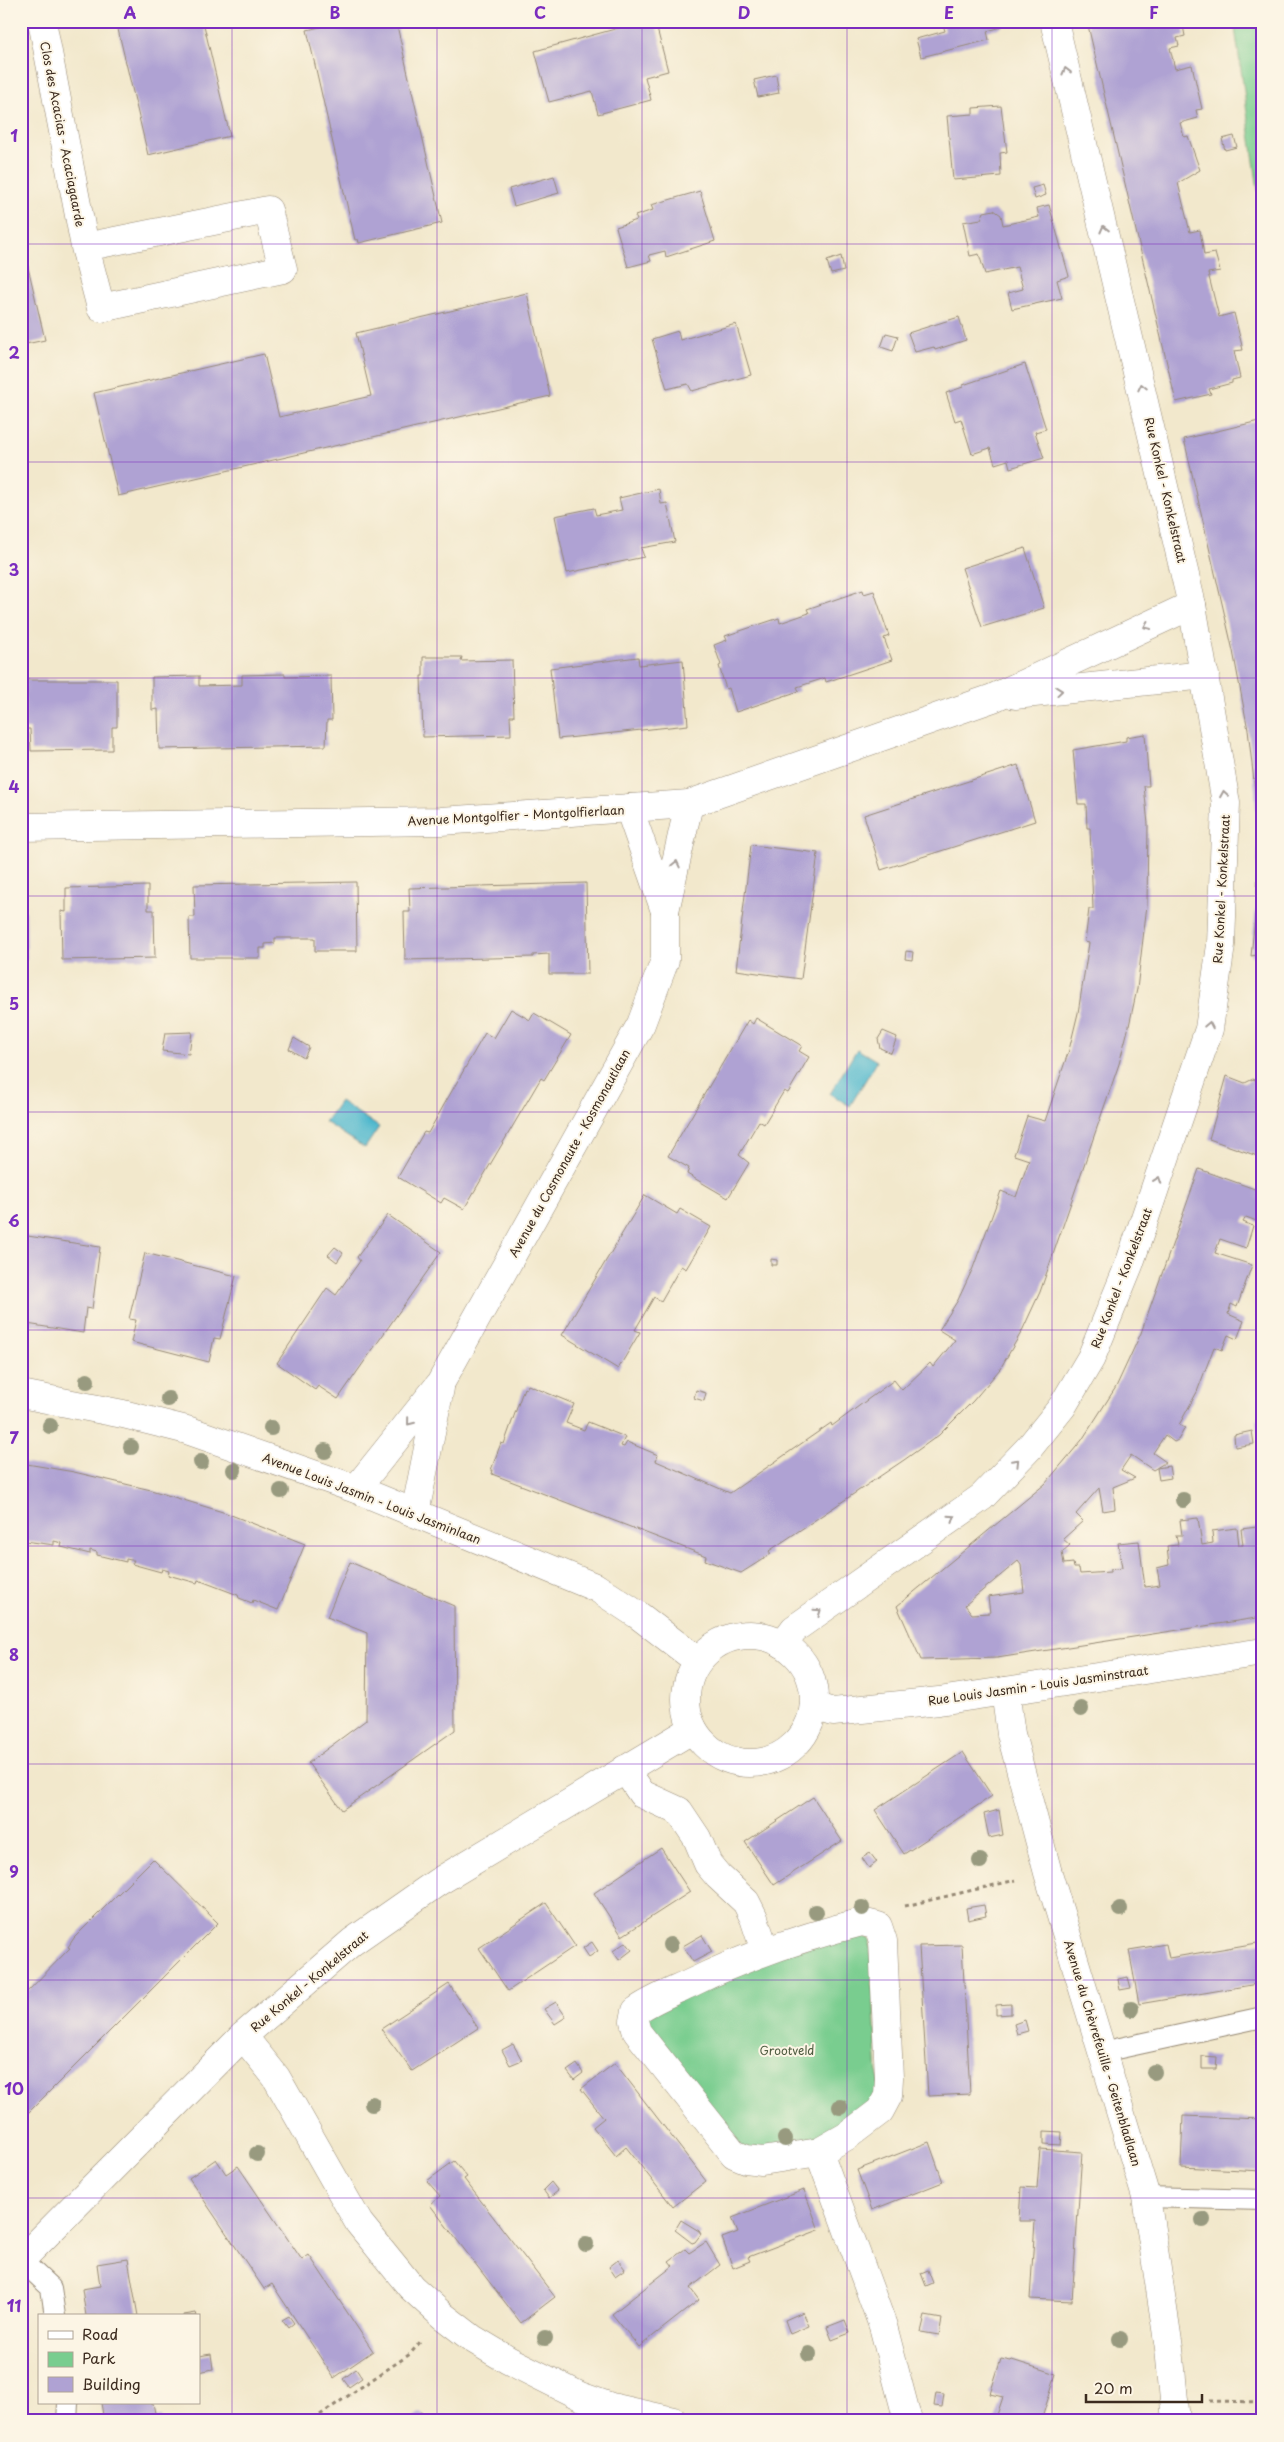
<svg xmlns="http://www.w3.org/2000/svg" width="1284" height="2442" font-family="'Playpen Sans',sans-serif">
  <style>
    .green { fill: #79cd8f; stroke: #5a7c56 }
    .water { fill: #4fb8cd; stroke: #457176 }
    .building { fill: #afa2d3; fill-rule: evenodd }
    .lines { fill: none; stroke-linecap: round; stroke-linejoin: round }
    .lane-casing { stroke: #968975; stroke-width: 22 }
    .street-casing { stroke: #968975; stroke-width: 29 }
    .path { stroke: #968975; stroke-width: 3; stroke-dasharray: 4 4; stroke-linecap: butt }
    .lane { stroke: #fff; stroke-width: 20 }
    .street { stroke: #fff; stroke-width: 28 }
    .tree { fill: #989a7f }
    .oneway { stroke: #a79f9a }
    .grid { fill: none; stroke: #7b2cbf; stroke-width: 1; stroke-opacity: 0.55 }
    .labels { text-anchor: middle; dominant-baseline: central; stroke-width: 4; stroke-linejoin: round; paint-order: stroke }
    .street-label { font-size: 12px; fill: #3b2a1e; stroke: #fcf5e5 }
    .park-label { font-size: 12px; fill: #4e5b40; stroke: #fcf5e5 }
    .neatline { fill: none; stroke: #7b2cbf; stroke-width: 2 }
    .grid-label { font-size: 16px; text-anchor: middle; font-weight: bold; fill: #7b2cbf }
  </style>
  <rect width="100%" height="100%" fill="#fcf5e5"/>
  <filter id="ink" filterUnits="userSpaceOnUse"><feTurbulence type="fractalNoise" baseFrequency=".02" numOctaves="2"/><feDisplacementMap in="SourceGraphic" scale="10" xChannelSelector="R" yChannelSelector="G"/><feConvolveMatrix kernelMatrix="1 2 1 2 8 2 1 2 1" color-interpolation-filters="sRGB"/></filter>
  <filter id="wash" filterUnits="userSpaceOnUse"><feTurbulence type="fractalNoise" baseFrequency=".0096" numOctaves="4" result="noise"/><feDisplacementMap in="SourceGraphic" scale="20" xChannelSelector="R" yChannelSelector="G"/><feGaussianBlur stdDeviation="1.12" result="paint"/><feColorMatrix in="noise" values="0 0 0 0 0 0 0 0 0 0 0 0 0 0 0 0 0 1.4 0 .05"/><feComposite in="paint" operator="in"/></filter>
  <g filter="url(#wash)">
    <rect width="100%" height="100%" fill="#f2e8cc"/>
    <g class="green">
      <polygon points="1234,21 1263,21 1263,224"/>
      <polygon points="864,1936 870,1939 879,2094 852,2123 800,2146 746,2152 646,2030 647,2015 776,1954"/>
    </g>
    <g class="water">
      <polygon points="857,1049 877,1061 850,1106 830,1094"/>
      <polygon points="340,1101 379,1127 365,1148 325,1122"/>
    </g>
    <g id="blocks">
      <g class="building">
        <polygon points="116,21 203,21 230,136 148,155"/>
        <polygon points="346,21 396,21 442,223 359,243 358,239 355,240 307,30"/>
        <polygon points="644,21 655,21 668,71 645,77 651,100 598,114 592,91 549,102 535,51"/>
        <polygon points="942,21 1001,21 1002,27 987,31 989,40 921,57 916,39 945,31"/>
        <polygon points="1087,21 1182,21 1185,36 1177,38 1179,46 1170,48 1175,69 1192,65 1202,109 1196,110 1198,118 1180,123 1184,137 1188,136 1200,170 1178,183 1190,232 1200,230 1204,255 1215,253 1220,271 1208,273 1219,317 1234,313 1243,350 1234,351 1240,378 1232,380 1232,383 1209,389 1211,394 1176,402"/>
        <polygon points="776,75 779,93 758,97 754,80"/>
        <polygon points="1001,106 1007,152 1000,153 1001,176 953,180 947,116 973,114 973,108"/>
        <polygon points="1234,136 1237,147 1225,150 1222,139"/>
        <polygon points="554,176 559,193 514,206 509,189"/>
        <polygon points="1043,185 1046,195 1035,199 1032,188"/>
        <polygon points="700,191 715,241 666,257 665,251 649,255 651,261 628,267 616,227 637,220 635,216 653,210 651,205"/>
        <polygon points="1049,205 1069,276 1057,280 1062,298 1012,309 1008,293 1023,289 1017,267 985,274 979,254 970,256 963,222 981,219 984,212 994,210 1001,215 1003,225 1039,217 1037,208"/>
        <polygon points="21,237 45,340 21,345"/>
        <polygon points="841,256 844,271 831,274 827,261"/>
        <polygon points="527,293 550,396 118,496 94,393 264,354 279,417 371,396 356,333"/>
        <polygon points="959,317 966,340 935,350 934,347 915,352 908,333"/>
        <polygon points="736,324 751,375 692,391 688,384 667,389 652,339 678,331 680,340"/>
        <polygon points="886,333 898,336 893,351 881,347"/>
        <polygon points="1025,364 1046,429 1035,432 1044,458 1010,468 1008,460 995,464 990,448 972,454 961,419 955,421 946,393 963,387 963,385"/>
        <polygon points="1263,420 1263,954 1251,956 1257,898 1258,839 1255,790 1248,730 1233,651 1184,439"/>
        <polygon points="659,489 661,504 667,503 675,542 641,548 644,557 567,573 555,516 594,508 596,515 622,510 619,498"/>
        <polygon points="1025,548 1044,608 982,627 962,568"/>
        <polygon points="863,590 864,594 874,591 889,636 884,638 892,660 826,682 825,678 797,687 799,691 736,712 729,688 726,689 719,666 721,665 714,645 727,640 725,636 779,618 780,623 809,613 807,609"/>
        <polygon points="423,657 462,657 461,661 512,660 514,716 510,716 511,735 423,737 421,676 423,676"/>
        <polygon points="638,657 639,665 683,660 688,725 558,739 550,668"/>
        <polygon points="285,674 285,677 331,676 332,720 327,720 326,746 159,749 158,709 152,710 152,677 199,676 199,686 242,685 242,675"/>
        <polygon points="25,680 117,680 117,727 112,727 112,750 31,751 30,729 25,729"/>
        <polygon points="1145,734 1149,786 1144,786 1148,824 1147,905 1137,989 1129,1026 1119,1064 1040,1292 1022,1331 1000,1369 973,1401 939,1435 904,1460 769,1551 771,1554 741,1573 705,1560 706,1556 492,1474 493,1470 491,1470 501,1443 504,1444 524,1388 526,1389 528,1385 574,1404 566,1423 584,1430 588,1422 625,1437 621,1446 624,1447 627,1442 658,1455 656,1461 730,1493 831,1423 832,1426 894,1380 902,1390 930,1363 933,1367 955,1340 939,1330 958,1300 973,1268 1001,1191 1016,1197 1029,1160 1014,1155 1027,1116 1045,1121 1069,1050 1078,1013 1089,943 1085,942 1089,909 1093,909 1090,828 1087,828 1086,804 1078,804 1073,750 1126,741 1126,737"/>
        <polygon points="1018,765 1035,821 881,870 864,815"/>
        <polygon points="751,845 818,853 801,979 736,970"/>
        <polygon points="356,882 357,951 315,951 315,938 275,938 275,943 265,944 265,948 260,948 260,958 190,958 189,917 195,917 194,885"/>
        <polygon points="586,883 588,974 549,974 549,954 533,955 533,957 405,960 404,912 410,912 409,888"/>
        <polygon points="148,886 148,910 154,910 155,958 62,960 61,911 66,912 66,888"/>
        <polygon points="21,911 26,911 27,959 21,959"/>
        <polygon points="906,951 913,952 912,960 905,959"/>
        <polygon points="511,1009 530,1020 534,1013 571,1035 544,1080 541,1078 464,1209 444,1198 441,1203 398,1177 424,1132 428,1133 485,1033 494,1038"/>
        <polygon points="756,1018 802,1046 799,1051 809,1057 788,1093 784,1091 764,1124 759,1121 739,1155 749,1163 728,1198 687,1174 689,1168 668,1156 748,1020 753,1024"/>
        <polygon points="883,1031 897,1037 891,1053 880,1048 878,1039"/>
        <polygon points="192,1032 189,1054 162,1051 165,1033"/>
        <polygon points="294,1038 309,1047 304,1058 289,1049"/>
        <polygon points="1227,1076 1245,1083 1253,1079 1263,1083 1263,1158 1209,1139"/>
        <path d="M1199,1169l64,23v21l-4,9 -13,-5 -3,5 10,4 -7,22 -26,-9 -5,14 37,12 -15,42 -6,-3 -3,10 16,7 -7,18 -9,-4 -6,15 -8,-3 -17,45 -18,33 6,3 -7,12 -4,2 -9,-7 -12,18 13,9 -13,8 -22,-15 -10,15 14,8 -22,9 2,22 -12,2 -4,-23 -23,26 7,7 -20,18 7,6 -8,7 2,12 9,-1 1,5h5l1,6 30,-2v-2l12,-2 -4,-25 21,-2 6,46 15,-2 -3,-17 12,-3 -2,-19 11,-1 -2,-10h6l-2,-15 18,-2 4,27 11,-2 -1,-12 25,-3 2,17h4l-2,-16 16,-2 2,17 4,1v72l-266,41 -76,2 -24,-54 148,-122 37,-44 34,-53 25,-54zM1018,1561l3,4 3,27 -36,5 2,16 -18,1 -7,-9z"/>
        <polygon points="645,1195 677,1214 680,1209 711,1227 686,1269 681,1266 661,1301 654,1297 635,1330 640,1332 618,1369 562,1335"/>
        <polygon points="388,1215 441,1252 338,1399 318,1386 315,1390 277,1363 327,1288 336,1295 360,1261 357,1257"/>
        <polygon points="21,1235 100,1247 92,1309 86,1308 83,1333 21,1323"/>
        <polygon points="335,1247 343,1253 337,1262 328,1255"/>
        <polygon points="145,1253 236,1276 220,1339 214,1338 209,1362 131,1342 136,1320 129,1319"/>
        <polygon points="771,1259 777,1260 777,1265 771,1265"/>
        <polygon points="696,1390 706,1393 704,1401 694,1398"/>
        <polygon points="1263,1417 1263,1434 1258,1434 1256,1420"/>
        <polygon points="1252,1431 1254,1444 1235,1447 1234,1435"/>
        <polygon points="21,1463 74,1472 151,1490 226,1513 305,1544 278,1610 253,1600 252,1603 239,1598 238,1595 201,1581 198,1580 197,1583 168,1575 169,1571 162,1569 161,1572 132,1564 134,1560 131,1560 126,1559 126,1562 97,1555 97,1552 90,1550 90,1554 61,1547 62,1543 54,1541 54,1545 25,1541 26,1537 21,1536"/>
        <polygon points="1169,1466 1171,1478 1159,1480 1157,1468"/>
        <polygon points="350,1562 454,1606 455,1730 342,1810 308,1763 366,1720 367,1633 327,1617"/>
        <polygon points="963,1752 992,1796 904,1854 875,1810"/>
        <polygon points="813,1797 842,1841 774,1885 745,1842"/>
        <polygon points="999,1810 1003,1835 989,1838 984,1814"/>
        <polygon points="661,1848 690,1892 622,1936 594,1893"/>
        <polygon points="870,1853 877,1862 869,1868 862,1858"/>
        <polygon points="153,1859 218,1923 21,2120 21,1998 70,1948 68,1947 74,1938"/>
        <polygon points="546,1903 575,1946 508,1991 479,1948"/>
        <polygon points="984,1905 986,1916 968,1920 966,1908"/>
        <polygon points="702,1935 712,1952 693,1962 683,1946"/>
        <polygon points="592,1942 598,1951 589,1957 583,1948"/>
        <polygon points="626,1942 632,1950 619,1960 613,1951"/>
        <polygon points="1263,1942 1263,1983 1139,2004 1129,1950 1166,1944 1169,1958"/>
        <polygon points="962,1945 970,2094 928,2096 919,1946"/>
        <polygon points="1128,1977 1131,1988 1120,1990 1118,1979"/>
        <polygon points="449,1984 478,2028 412,2071 381,2029"/>
        <polygon points="556,2002 566,2017 555,2024 544,2009"/>
        <polygon points="1011,2004 1011,2014 996,2015 996,2005"/>
        <polygon points="1025,2020 1028,2031 1017,2034 1014,2024"/>
        <polygon points="513,2044 522,2060 510,2065 502,2050"/>
        <polygon points="1202,2056 1217,2057 1216,2069 1202,2069"/>
        <polygon points="615,2063 706,2181 673,2207 626,2147 616,2156 593,2127 604,2118 581,2089"/>
        <polygon points="577,2064 583,2073 574,2080 567,2071"/>
        <polygon points="1183,2116 1263,2119 1263,2171 1181,2167"/>
        <polygon points="1044,2131 1062,2132 1061,2145 1044,2144"/>
        <polygon points="929,2142 943,2182 872,2210 857,2170"/>
        <polygon points="1040,2149 1082,2152 1072,2301 1030,2299 1035,2221 1019,2221 1021,2187 1037,2188"/>
        <polygon points="216,2159 226,2174 238,2166 302,2260 309,2255 373,2351 334,2378 272,2284 264,2289 189,2178"/>
        <polygon points="454,2161 467,2177 464,2179 555,2297 521,2323 430,2205 440,2196 427,2181"/>
        <polygon points="551,2182 558,2191 549,2198 543,2190"/>
        <polygon points="804,2190 819,2230 748,2257 750,2261 733,2268 722,2238 738,2232 732,2218"/>
        <polygon points="681,2220 699,2231 701,2234 695,2242 692,2243 675,2230"/>
        <polygon points="706,2242 720,2265 690,2288 699,2300 639,2347 612,2314 673,2266 669,2261 685,2249 689,2253"/>
        <polygon points="128,2259 138,2316 86,2316 82,2289 100,2286 97,2264"/>
        <polygon points="618,2260 625,2269 615,2276 609,2267"/>
        <polygon points="928,2270 933,2283 926,2286 921,2273"/>
        <polygon points="803,2312 809,2326 790,2334 785,2320"/>
        <polygon points="196,2313 197,2316 184,2316 184,2315"/>
        <polygon points="289,2316 294,2323 288,2328 282,2320"/>
        <polygon points="925,2316 942,2319 939,2335 921,2332"/>
        <polygon points="845,2320 850,2333 832,2340 827,2327"/>
        <polygon points="211,2354 213,2369 199,2372 199,2356"/>
        <polygon points="1001,2359 1011,2361 1012,2360 1056,2374 1041,2421 995,2421 1003,2397 990,2394"/>
        <polygon points="356,2369 362,2378 349,2387 343,2379"/>
        <polygon points="936,2393 944,2394 942,2407 934,2406"/>
        <polygon points="101,2403 153,2403 156,2418 161,2417 162,2421 104,2421"/>
        <polygon points="421,2412 427,2421 408,2421"/>
      </g>
    </g>
  </g>
  <g filter="url(#ink)">
    <use href="#blocks" fill-opacity="0" stroke="#968975" stroke-width="1"/>
    <g class="lines">
      <g class="lane-casing">
        <g id="lane">
          <polyline points="1102,2052 1263,2017"/>
          <polyline points="1146,2197 1263,2200"/>
          <polyline points="21,2260 51,2288 55,2316"/>
          <polyline points="67,2421 68,2403"/>
        </g>
      </g>
      <g class="street-casing">
        <g id="street">
          <polyline points="42,21 85,247 101,308 283,269 268,210 85,247"/>
          <polyline points="1015,695 1205,675"/>
          <polyline points="629,808 665,911"/>
          <polyline points="21,827 441,821 689,804 993,698 1192,605"/>
          <polyline points="21,1394 123,1414 187,1430 356,1489 597,1588 638,1615 698,1661"/>
          <polyline points="356,1489 440,1384 641,1024 665,960 665,911 689,804"/>
          <polyline points="415,1513 440,1388"/>
          <circle cx="750" cy="1699" r="64"/>
          <polyline points="783,1644 794,1629 982,1497 1029,1448 1062,1407 1091,1358 1129,1265 1209,1029 1221,945 1226,803 1192,605 1054,21"/>
          <polyline points="1005,1691 1011,1734 1048,1873 1146,2197 1169,2348 1176,2421"/>
          <polyline points="814,1706 833,1712 939,1701 1263,1652"/>
          <polyline points="625,1769 642,1794 679,1811 697,1838 708,1864 718,1876 746,1902 754,1918 765,1951"/>
          <path d="M862,1922l16,4 5,15 6,137 -1,18 -8,15 -33,25 -28,16 -57,9 -16,-2 -12,-5 -97,-122 -3,-11 2,-10c17,-12 36,-19 55,-28 55,-27 112,-46 171,-61z"/>
          <polyline points="243,2036 276,2077 359,2223 411,2287 443,2316 473,2339 508,2360 580,2396 611,2407 673,2421"/>
          <polyline points="819,2152 883,2326 908,2421"/>
          <polyline points="21,2260 243,2036 352,1942 438,1882 693,1729"/>
        </g>
      </g>
      <g class="path">
        <polyline points="905,1906 1016,1880"/>
        <polyline points="1209,2401 1263,2402"/>
        <polyline points="297,2421 317,2417 410,2354 421,2341"/>
      </g>
      <use href="#lane" class="lane"/>
      <use href="#street" class="street"/>
    </g>
    <g class="tree">
      <circle cx="87" cy="1381" r="8"/>
      <circle cx="168" cy="1399" r="8"/>
      <circle cx="50" cy="1426" r="8"/>
      <circle cx="271" cy="1428" r="8"/>
      <circle cx="131" cy="1447" r="8"/>
      <circle cx="325" cy="1451" r="8"/>
      <circle cx="201" cy="1462" r="8"/>
      <circle cx="234" cy="1470" r="8"/>
      <circle cx="281" cy="1491" r="8"/>
      <circle cx="1183" cy="1500" r="8"/>
      <circle cx="1081" cy="1709" r="8"/>
      <circle cx="980" cy="1861" r="8"/>
      <circle cx="862" cy="1908" r="8"/>
      <circle cx="1120" cy="1909" r="8"/>
      <circle cx="816" cy="1912" r="8"/>
      <circle cx="670" cy="1945" r="8"/>
      <circle cx="1131" cy="2009" r="8"/>
      <circle cx="1154" cy="2072" r="8"/>
      <circle cx="372" cy="2104" r="8"/>
      <circle cx="840" cy="2107" r="8"/>
      <circle cx="785" cy="2139" r="8"/>
      <circle cx="257" cy="2154" r="8"/>
      <circle cx="1203" cy="2220" r="8"/>
      <circle cx="586" cy="2244" r="8"/>
      <circle cx="545" cy="2338" r="8"/>
      <circle cx="1120" cy="2339" r="8"/>
      <circle cx="809" cy="2354" r="8"/>
    </g>
    <defs><path id="oneway-chevron" d="M-2-3.5L2.5 0L-2 3.5" fill="none" stroke-width="1.6" stroke-linecap="round" stroke-linejoin="round" transform="scale(1.25)"/></defs>
    <g class="oneway">
      <use href="#oneway-chevron" transform="translate(1066 71) rotate(-104)"/>
      <use href="#oneway-chevron" transform="translate(1104 229) rotate(-104)"/>
      <use href="#oneway-chevron" transform="translate(1142 387) rotate(-103)"/>
      <use href="#oneway-chevron" transform="translate(1147 626) rotate(155)"/>
      <use href="#oneway-chevron" transform="translate(1059 691) rotate(-6)"/>
      <use href="#oneway-chevron" transform="translate(1224 794) rotate(-99)"/>
      <use href="#oneway-chevron" transform="translate(676 864) rotate(-77)"/>
      <use href="#oneway-chevron" transform="translate(1209 1025) rotate(-79)"/>
      <use href="#oneway-chevron" transform="translate(1158 1180) rotate(-71)"/>
      <use href="#oneway-chevron" transform="translate(410 1422) rotate(129)"/>
      <use href="#oneway-chevron" transform="translate(1016 1462) rotate(-46)"/>
      <use href="#oneway-chevron" transform="translate(952 1518) rotate(-35)"/>
      <use href="#oneway-chevron" transform="translate(818 1612) rotate(-35)"/>
    </g>
  </g>
  <path class="grid" d="M232,21v2400M437,21v2400M642,21v2400M847,21v2400M1052,21v2400M21,244h1242M21,462h1242M21,678h1242M21,896h1242M21,1112h1242M21,1330h1242M21,1546h1242M21,1764h1242M21,1980h1242M21,2198h1242"/>
  <g class="labels">
    <g class="street-label">
      <text transform="translate(63 134) rotate(79)">Clos des Acacias - Acaciagaarde</text>
      <text transform="translate(1166 490) rotate(77)">Rue Konkel - Konkelstraat</text>
      <text transform="translate(516 815) rotate(-3)">Avenue Montgolfier - Montgolfierlaan</text>
      <text transform="translate(1221 889) rotate(-87)">Rue Konkel - Konkelstraat</text>
      <text transform="translate(569 1153) rotate(-61)">Avenue du Cosmonaute - Kosmonautlaan</text>
      <text transform="translate(1121 1278) rotate(-69)">Rue Konkel - Konkelstraat</text>
      <text transform="translate(372 1498) rotate(21)">Avenue Louis Jasmin - Louis Jasminlaan</text>
      <text transform="translate(1038 1685) rotate(-8)">Rue Louis Jasmin - Louis Jasminstraat</text>
      <text transform="translate(309 1981) rotate(-40)">Rue Konkel - Konkelstraat</text>
      <text transform="translate(1103 2053) rotate(73)">Avenue du Chèvrefeuille - Geitenbladlaan</text>
    </g>
    <g class="park-label">
      <text x="787" y="2050">Grootveld</text>
    </g>
  </g>
  <rect width="1284" height="2442" fill="none" stroke="#fcf5e5" stroke-width="55"/>
  <rect x="38" y="2314" width="162" height="90" fill="#fcf5e5" stroke="#afa495"/>
  <rect x="48" y="2331" width="25" height="8" fill="#ffffff" stroke="#afa495"/>
  <text x="82" y="2340" font-size="15" fill="#3b2a1e">Road</text>
  <rect x="48" y="2352" width="25" height="15" fill="#79cd8f" stroke="#afa495"/>
  <text x="82" y="2364" font-size="15" fill="#3b2a1e">Park</text>
  <rect x="48" y="2377" width="25" height="15" fill="#afa2d3" stroke="#afa495"/>
  <text x="82" y="2390" font-size="15" fill="#3b2a1e">Building</text>
  <path d="M1086 2394v8h116v-8" fill="none" stroke="#3b2a1e" stroke-width="2.5"/>
  <text x="1094" y="2394" font-size="15" fill="#3b2a1e" stroke="#fcf5e5" stroke-width="4" paint-order="stroke">20 m</text>
  <rect x="28" y="28" width="1228" height="2386" class="neatline"/>
  <g class="grid-label">
    <text x="130" y="19">A</text>
    <text x="335" y="19">B</text>
    <text x="540" y="19">C</text>
    <text x="744" y="19">D</text>
    <text x="949" y="19">E</text>
    <text x="1154" y="19">F</text>
    <text x="14" y="142">1</text>
    <text x="14" y="359">2</text>
    <text x="14" y="576">3</text>
    <text x="14" y="793">4</text>
    <text x="14" y="1010">5</text>
    <text x="14" y="1227">6</text>
    <text x="14" y="1444">7</text>
    <text x="14" y="1661">8</text>
    <text x="14" y="1878">9</text>
    <text x="14" y="2095">10</text>
    <text x="14" y="2312">11</text>
  </g>
</svg>
